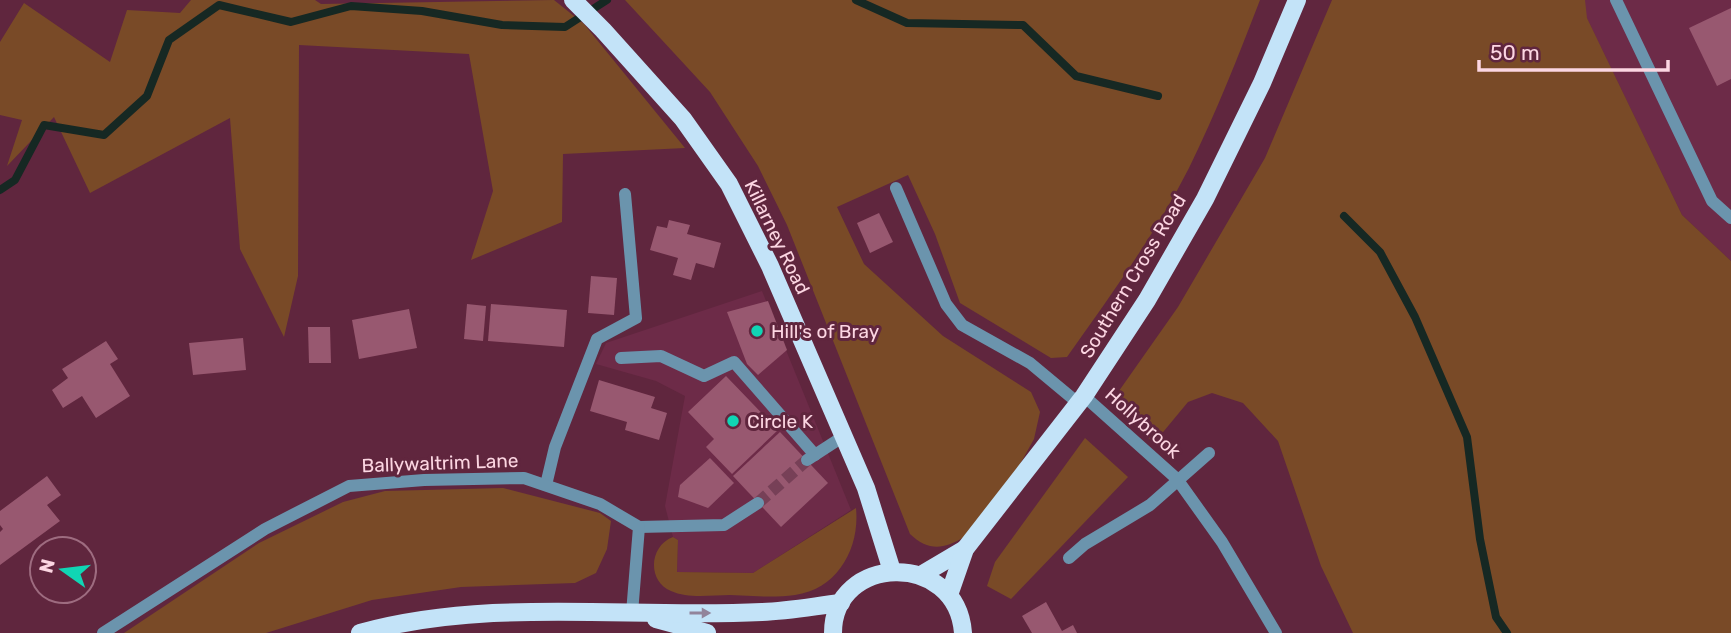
<svg xmlns="http://www.w3.org/2000/svg" width="1731" height="633" font-family="Rubik,sans-serif">
  <style>
    .built { fill: #6d2b48 }
    .green { fill: #794a27 }
    .lines { fill: none; stroke-linecap: round; stroke-linejoin: round }
    .stream { stroke: #162823; stroke-width: 8 }
    .building { fill: #985870 }
    .minor-tunnel { stroke: #774057; stroke-width: 12; stroke-dasharray: 12 6; stroke-linecap: butt }
    .minor { stroke: #6b94ad; stroke-width: 12 }
    .major { stroke: #c3e3f8; stroke-width: 18 }
    .oneway { fill: #92849b }
    .poi-dot { fill: #10d5b4; stroke: #60263e; stroke-width: 2.5 }
    .labels { text-anchor: middle; dominant-baseline: central; stroke-width: 6; stroke-linejoin: round; paint-order: stroke }
    .street-label { font-size: 19px; fill: #fcd6e2; stroke: #60263e }
    .poi-label { font-size: 19px; fill: #fcd6e2; stroke: #60263e; text-anchor: start }
  </style>
  <rect width="100%" height="100%" fill="#60263e"/>
  <g class="built">
    <polygon points="1578,0 1731,0 1731,261 1682,215"/>
    <polygon points="762,291 851,510 753,573 677,572 678,540 673,537 665,506 685,396 656,381 596,364 606,343"/>
  </g>
  <g class="green">
    <polygon points="191,0 315,0 321,4 554,0 584,24 685,148 563,154 562,222 471,260 493,191 469,54 299,45 298,276 284,337 240,249 230,118 90,193 54,117 7,166 22,120 0,115 0,42 24,3 110,62 127,10 180,13"/>
    <path d="M625,0h635c-22,57 -44,113 -71,168 -34,67 -79,128 -122,189l-16,1 -91,-55 -25,-69 -27,-59 -71,32 27,57 79,72 88,56 9,20 -6,27 -15,27 -55,71c-21,13 -36,14 -54,-3l-123,-309 -29,-59 -48,-74z"/>
    <path d="M1332,0h253l2,18 95,197 49,46v372h-378l-32,-67 -43,-125 -35,-38 -31,-10 -24,9 -34,41c-15,-13 -33,-27 -40,-45l64,-91 87,-149z"/>
    <polygon points="1085,438 1128,477 1011,599 987,586 995,562"/>
    <polygon points="503,488 600,513 611,521 607,549 596,573 575,583 461,587 372,600 266,633 124,633 259,543 343,502 385,491"/>
    <path d="M856,508c4,40 -18,81 -61,87 -21,3 -43,1 -65,0 -18,0 -42,4 -59,-4 -24,-10 -22,-45 2,-54l5,3 -1,32 76,1z"/>
  </g>
  <g class="lines">
    <g class="stream">
      <polyline points="856,0 907,23 1023,25 1076,76 1158,96"/>
      <polyline points="0,190 15,180 44,125 104,135 147,96 169,40 219,5 291,22 351,6 422,11 502,25 565,27 607,0"/>
      <polyline points="1344,216 1380,252 1415,317 1467,437 1480,539 1496,617 1507,633"/>
    </g>
  </g>
  <g class="building">
    <polygon points="1731,8 1731,79 1717,86 1689,28"/>
    <polygon points="879,213 893,242 870,253 857,223"/>
    <polygon points="669,220 690,225 687,234 721,243 714,268 696,263 691,280 673,275 678,258 650,250 657,226 667,228"/>
    <polygon points="591,276 617,278 614,315 588,313"/>
    <polygon points="768,301 787,350 758,375 747,364 727,312"/>
    <polygon points="467,304 486,306 483,341 464,339"/>
    <polygon points="491,304 567,310 564,347 488,341"/>
    <polygon points="409,309 417,348 359,359 352,320"/>
    <polygon points="308,327 330,327 331,363 309,363"/>
    <polygon points="243,338 246,370 193,375 189,343"/>
    <polygon points="106,341 118,359 110,364 130,396 96,418 82,396 63,408 52,390 68,378 62,369"/>
    <polygon points="726,376 778,430 732,474 706,447 714,439 688,412"/>
    <polygon points="599,380 655,397 651,408 667,413 659,440 625,430 627,422 590,411"/>
    <polygon points="780,432 828,483 781,527 733,476"/>
    <polygon points="710,458 734,483 708,508 678,497 680,485"/>
    <polygon points="47,476 61,495 47,505 60,521 0,565 0,532 3,529 0,525 0,511"/>
    <polygon points="1046,602 1062,631 1073,625 1077,633 1032,633 1022,616"/>
  </g>
  <g class="lines">
    <polyline class="minor-tunnel" points="758,503 807,460"/>
    <g class="minor">
      <polyline points="1616,0 1712,201 1731,218"/>
      <polyline points="896,188 946,304 962,325 1030,363 1078,403"/>
      <polyline points="621,358 661,356 704,376 734,362 815,455"/>
      <polyline points="1084,396 1177,479 1222,542 1276,633"/>
      <polyline points="807,460 844,436"/>
      <polyline points="546,485 555,447 597,339 636,318 625,194"/>
      <polyline points="639,527 724,525 758,503"/>
      <polyline points="1069,558 1085,544 1150,505 1209,453"/>
      <polyline points="103,633 265,529 349,486 424,480 524,478 600,504 639,527 632,613"/>
    </g>
    <g class="major">
      <polyline points="573,0 603,30 683,119 729,184 770,266 866,488 892,571"/>
      <polyline points="921,575 965,549"/>
      <polyline points="949,595 965,549 1084,396 1147,300 1205,199 1262,83 1297,0"/>
      <polyline points="656,619 707,633"/>
      <path d="M360,633c131,-36 269,-14 402,-21 27,-1 53,-6 79,-9"/>
      <path d="M833,633c0,-79 124,-83 130,0"/>
    </g>
  </g>
  <defs><path id="oneway-solid" d="M-6-.8H1V-3.2L6.5 0L1 3.2V.8H-6Z" transform="scale(1.75)"/></defs>
  <use class="oneway" href="#oneway-solid" transform="translate(700 613)"/>
  <g class="poi-dot">
    <circle cx="757" cy="331" r="7"/>
    <circle cx="733" cy="421" r="7"/>
  </g>
  <g class="labels">
    <g class="street-label">
      <text transform="translate(777 237) rotate(64)">Killarney Road</text>
      <text transform="translate(1133 276) rotate(-59)">Southern Cross Road</text>
      <text transform="translate(1143 423) rotate(42)">Hollybrook</text>
      <text transform="translate(440 463) rotate(-2)">Ballywaltrim Lane</text>
    </g>
    <g class="poi-label">
      <text x="771" y="331">Hill's of Bray</text>
      <text x="747" y="421">Circle K</text>
    </g>
  </g>
  <g transform="translate(63 570) rotate(284)"><circle r="33" fill="#60263e" stroke="#9e6c80" stroke-width="2"/>
  <path d="M0-5L12 26L0 18L-12 26Z" fill="#10d5b4"/>
  <text y="-10" font-size="19" font-weight="bold" text-anchor="middle" fill="#fcd6e2">N</text>
  </g>
  <path d="M1479 60v10h189v-10" fill="none" stroke="#fcd6e2" stroke-width="3.5"/>
  <text x="1490" y="60" font-size="21" fill="#fcd6e2" stroke="#60263e" stroke-width="5" paint-order="stroke">50 m</text>
</svg>
